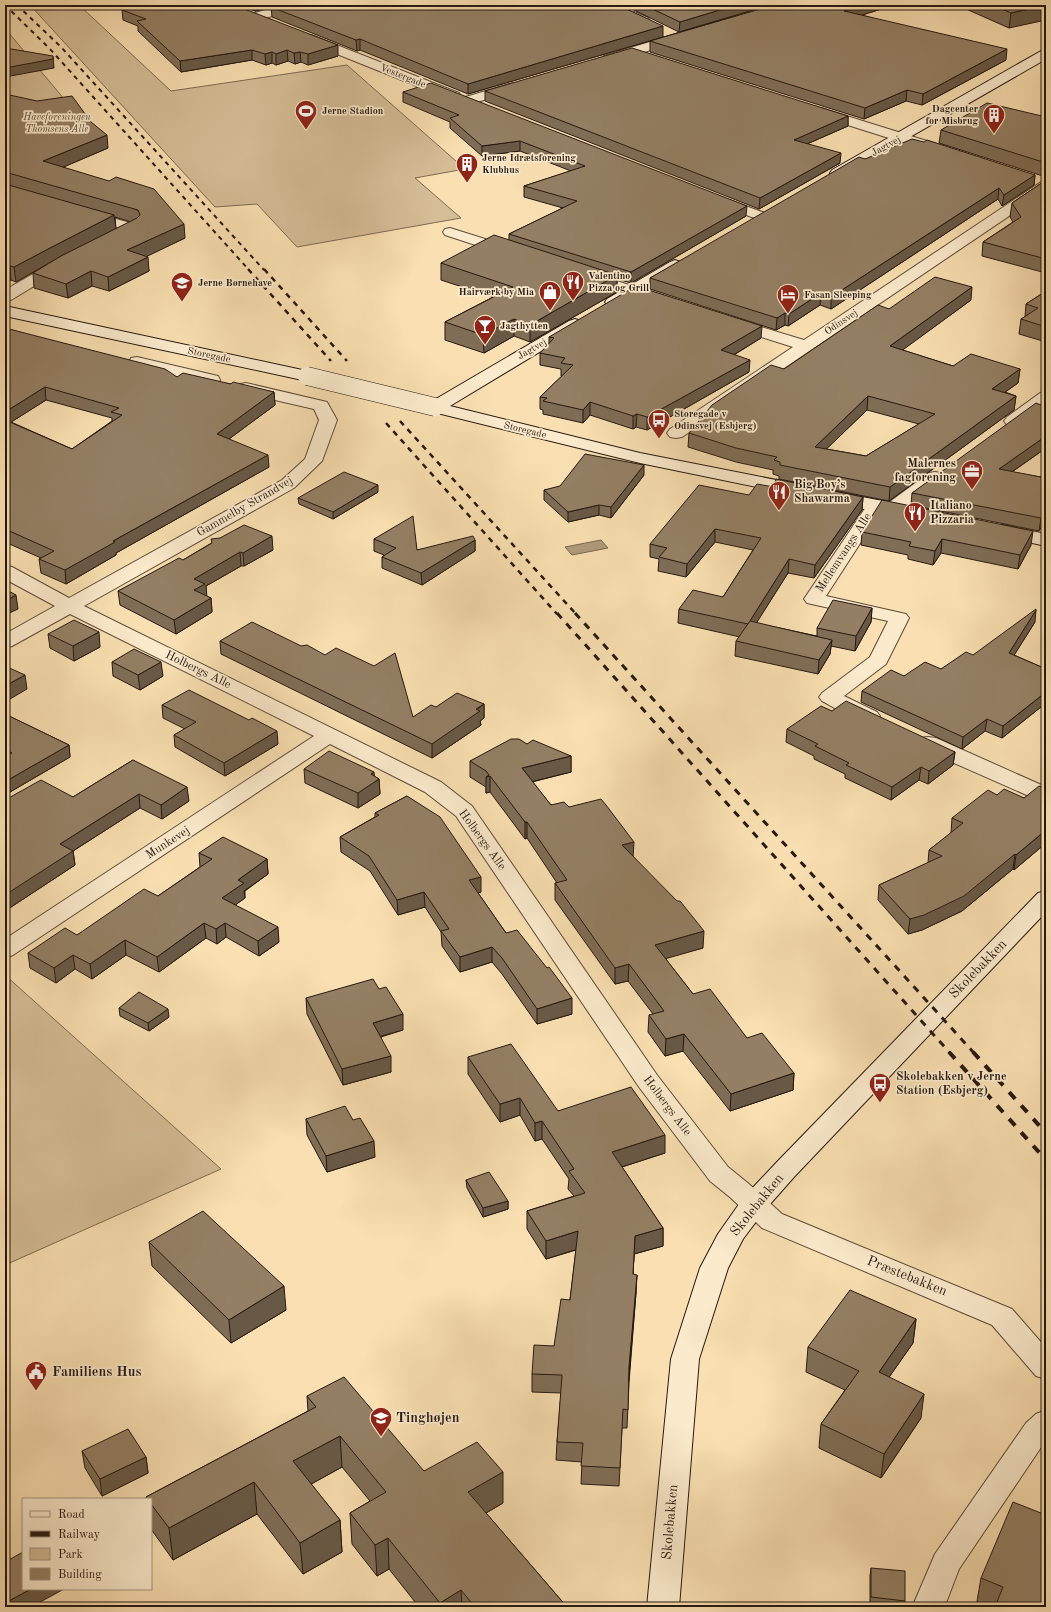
<svg xmlns="http://www.w3.org/2000/svg" width="1051" height="1612" font-family="'Old Standard TT',serif">
  <style>
    .green { fill: #d5bd96; stroke: #7e6a54 }
    .water { fill: #b19b7b; stroke: #796751 }
    .lines { fill: none; stroke-linecap: round; stroke-linejoin: round }
    .street-casing { stroke: #5b4a39; stroke-width: 2 }
    .secondary-casing { stroke: #261811; stroke-width: 2 }
    .street { fill: #fbeacc; fill-rule: evenodd }
    .secondary { fill: #fbeacc; fill-rule: evenodd }
    .rail-far3 { stroke: #261811; stroke-width: 2; stroke-dasharray: 4.5 4.5; stroke-linecap: butt }
    .rail-far2 { stroke: #261811; stroke-width: 2.5; stroke-dasharray: 5.5 5.5; stroke-linecap: butt }
    .rail-far1 { stroke: #261811; stroke-width: 3; stroke-dasharray: 7 7; stroke-linecap: butt }
    .rail { stroke: #261811; stroke-width: 4; stroke-dasharray: 9 9; stroke-linecap: butt }
    .secondary-bridge-casing { stroke: #261811; stroke-width: 19; stroke-linecap: butt }
    .secondary-bridge { stroke: #fbeacc; stroke-width: 18 }
    .wall { fill: #7f6d56; stroke: #261811; fill-rule: evenodd }
    .shaded-wall { fill: #685946; stroke: #261811 }
    .building { fill: #947f64; stroke: #261811; fill-rule: evenodd }
    .labels { text-anchor: middle; dominant-baseline: central; stroke-width: 3.5; stroke-linejoin: round; paint-order: stroke }
    .far-street-label { font-size: 10px; fill: #261811; stroke: #fbeacc }
    .far-poi-label { font-size: 10px; font-weight: bold; fill: #261811; stroke: #fbeacc; text-anchor: start }
    .far-park-label { font-size: 10px; font-style: italic; fill: #5b4a39; stroke: #fbeacc }
    .poi-label { font-size: 12px; font-weight: bold; fill: #261811; stroke: #fbeacc; text-anchor: start }
    .street-label { font-size: 12px; fill: #261811; stroke: #fbeacc }
    .near-street-label { font-size: 14px; fill: #261811; stroke: #fbeacc }
    .near-poi-label { font-size: 14px; font-weight: bold; fill: #261811; stroke: #fbeacc; text-anchor: start }
  </style>
  <rect width="100%" height="100%" fill="#f9dfb1"/>
  <filter id="stains"><feTurbulence type="fractalNoise" baseFrequency=".005" numOctaves="4"/><feColorMatrix values="0 0 0 0 .2 0 0 0 0 .09 0 0 0 0 .02 0 0 0 .5 -.17"/></filter>
  <radialGradient id="worn" r=".72"><stop offset=".6" stop-color="#630" stop-opacity="0"/><stop offset="1" stop-color="#630" stop-opacity=".3"/></radialGradient>
  <g class="green">
    <polygon points="30,5 79,5 171,91 347,65 465,169 415,178 461,218 297,247 257,204 215,207"/>
    <polygon points="5,26 8,32 101,143 55,152 5,92"/>
    <polygon points="5,975 221,1169 5,1265"/>
  </g>
  <polygon class="water" points="601,540 608,548 572,555 565,547"/>
  <g class="lines">
    <g class="street-casing">
      <g id="street">
        <polygon points="283,5 302,5 300,8 255,21 251,20 249,17 251,14"/>
        <polygon points="624,5 643,5 641,8 632,11 648,18 650,21 648,24 640,24 617,13 615,10 617,7"/>
        <polygon points="679,33 683,34 685,37 683,40 609,63 604,62 603,59 604,56"/>
        <polygon points="311,35 459,93 461,96 459,99 449,99 307,42 305,39 307,36"/>
        <polygon points="513,83 518,84 520,87 518,90 467,105 462,104 460,101 462,98"/>
        <polygon points="821,108 943,146 945,149 943,152 938,153 933,152 816,115 814,112 816,109"/>
        <polygon points="1046,181 1046,191 682,437 676,438 670,437 667,433 670,429 793,347 726,326 724,323 726,320 732,318 738,320 804,340 1041,182"/>
        <polygon points="718,196 765,213 767,216 765,219 760,220 713,203 711,200 713,197"/>
        <path d="M87,211l51,14 2,3c-5,8 -21,14 -30,12l-2,-3 2,-3 10,-5 -38,-11 -2,-3 2,-3z"/>
        <polygon points="450,228 514,248 517,251 514,254 509,256 445,235 443,232 445,229"/>
        <polygon points="59,260 64,262 67,265 64,268 11,300 5,302 5,290 54,262"/>
        <polygon points="589,272 660,295 662,298 660,301 654,303 584,280 581,277 584,274"/>
        <polygon points="137,357 218,376 220,380 218,384 212,385 131,366 129,362 131,358"/>
        <polygon points="246,383 327,402 337,420 322,461 294,488 84,606 441,782 472,806 657,1075 728,1167 749,1184 782,1214 1012,1309 1046,1348 1046,1379 1036,1376 992,1325 762,1228 731,1198 710,1181 639,1087 456,816 425,792 330,744 13,955 5,958 5,939 314,736 70,614 12,646 5,648 5,634 55,606 5,579 5,565 12,567 69,598 282,480 305,459 319,420 314,409 240,392 238,388 240,384"/>
        <path d="M1046,392v13c-11,8 -25,23 -39,20l-3,-4 3,-4 33,-24z"/>
        <polygon points="935,472 941,473 944,477 941,481 899,512 893,513 887,512 884,508 887,504 929,473"/>
        <path d="M876,500l6,1 3,4 -59,91 80,18 3,4 -23,46 -42,32 33,16 3,4 -3,4c-16,5 -40,-11 -55,-19l-3,-4 3,-4 48,-36 18,-36 -81,-18 -3,-4 66,-98z"/>
        <polygon points="928,737 936,738 1046,787 1046,802 1038,800 920,748 917,743 920,738"/>
        <polygon points="1046,1410 1046,1440 959,1569 946,1603 946,1607 914,1607 914,1603 935,1554 1026,1423 1036,1414"/>
      </g>
    </g>
    <g class="secondary-casing">
      <g id="secondary">
        <polygon points="1046,50 1046,59 842,176 837,177 832,176 830,173 832,170 1041,51"/>
        <polygon points="675,260 680,262 683,265 680,268 619,305 613,307 607,305 605,302 607,299 670,262"/>
        <polygon points="5,306 307,371 313,372 315,376 313,380 307,381 5,316"/>
        <polygon points="575,319 581,321 583,324 581,327 450,406 640,453 908,506 914,508 917,512 914,516 908,518 640,463 429,411 426,407 429,403 569,321"/>
        <polygon points="1003,525 1046,534 1046,546 996,535 994,531 996,527"/>
        <polygon points="1046,891 1046,912 794,1177 764,1211 743,1239 728,1268 699,1359 679,1607 647,1607 671,1359 700,1268 718,1234 744,1197 776,1163 1038,893"/>
      </g>
    </g>
    <use href="#street" class="street"/>
    <use href="#secondary" class="secondary"/>
    <g class="rail-far3">
      <polyline points="5,5 50,49 249,270"/>
      <polyline points="17,5 61,47 264,270"/>
    </g>
    <g class="rail-far2">
      <polyline points="248,269 331,361"/>
      <polyline points="264,269 347,361"/>
      <polyline points="400,421 576,614"/>
      <polyline points="386,423 557,614"/>
    </g>
    <g class="rail-far1">
      <polyline points="557,613 950,1053"/>
      <polyline points="575,613 974,1053"/>
    </g>
    <g class="rail">
      <polyline points="949,1052 1046,1160"/>
      <polyline points="973,1052 1046,1133"/>
    </g>
    <g class="secondary-bridge-casing">
      <polyline id="secondary-bridge" points="307,376 435,407"/>
    </g>
    <use href="#secondary-bridge" class="secondary-bridge"/>
  </g>
  <g class="wall">
    <polygon points="111,5 234,5 338,56 308,65 301,62 295,64 288,61 276,65 272,63 266,65 252,60 181,72 138,31 138,26 123,20 122,10 123,10"/>
    <polygon points="239,5 278,5 255,11"/>
    <polygon points="278,5 620,5 619,5 663,37 468,94 360,50 357,51 272,17 271,7"/>
    <polygon points="636,5 770,5 679,32 636,11"/>
    <polygon points="774,5 894,5 862,15 1006,60 922,105 906,101 864,119 650,52 650,41"/>
    <polygon points="957,5 1046,5 1009,28"/>
    <polygon points="485,91 848,116 848,126 807,144 840,163 759,209 485,101"/>
    <polygon points="403,92 746,216 631,283 617,279 617,292 530,342 514,336 484,353 445,340 445,322 493,297 441,280 441,263 509,240 509,234 563,208 524,197 524,186 571,171 520,151 482,156 450,128 450,122 403,102"/>
    <path d="M5,94l103,54 -45,19 122,71 -39,18 3,15 -40,20 -17,-5 -24,12 -34,-10 -1,-15 21,-13 -38,22 -5,-2 -6,4zM115,217l16,5 -15,7z"/>
    <polygon points="1046,117 1046,177 939,143 941,130"/>
    <polygon points="865,159 1035,175 1034,185 1002,206 998,199 831,309 820,305 788,326 785,325 776,330 650,289 650,278"/>
    <polygon points="1046,180 1046,273 982,256 983,242 1013,222 1010,217 1012,203"/>
    <polygon points="1046,291 1046,342 1019,334 1021,319 1025,317 1026,304"/>
    <path d="M971,300l-69,50 51,16 67,3 -2,14 -13,9 11,4 -2,14 -125,91 -110,-22v-3l-6,-2v-4l-37,-8 -48,-15 1,-14 200,-124zM867,410l52,14 -53,32 -40,-7z"/>
    <path d="M5,328l172,49 54,7 43,8 1,13 -46,34 40,28 -153,86v2l-50,29 -25,-11 -2,-14 2,-1 -36,-16zM46,400l66,18v3l-40,28 -61,-27z"/>
    <polygon points="549,337 761,338 734,355 749,372 647,430 636,427 633,429 590,415 583,423 543,414 543,410 540,409 540,397 562,376 561,376 561,369 540,365 540,353 549,344"/>
    <polygon points="1046,407 1046,448 1012,472 1046,478 1046,518 1039,531 911,505 912,493"/>
    <polygon points="644,475 611,518 599,515 568,522 544,500 544,490"/>
    <polygon points="774,487 863,497 862,510 814,578 788,573 756,623 817,636 817,628 872,608 871,622 855,651 831,646 830,654 818,674 735,656 736,641 740,637 678,623 679,609 723,597 753,550 715,542 686,577 658,571 659,559 650,557 650,544 749,495"/>
    <polygon points="378,492 333,519 299,504 298,498"/>
    <polygon points="862,532 1031,545 1018,569 941,553 933,565 908,559 908,555 861,545"/>
    <polygon points="220,538 273,550 244,566 241,566 206,586 206,596 211,598 212,612 176,634 120,605 118,591 183,560"/>
    <polygon points="374,539 417,550 475,540 475,551 422,585 382,568 382,557 384,555 374,551"/>
    <polygon points="1035,622 1014,655 1046,669 1046,703 1002,738 985,731 962,749 861,702 862,691 904,676 941,669 973,655"/>
    <polygon points="48,634 100,647 74,661 50,648"/>
    <polygon points="220,641 413,717 436,707 484,704 484,718 480,721 481,725 432,758 221,654"/>
    <polygon points="112,662 163,676 140,690 113,676"/>
    <polygon points="162,705 278,744 225,776 175,747 174,735 185,729 163,718"/>
    <polygon points="832,711 955,752 953,765 928,784 919,780 891,800 845,778 845,774 814,759 814,756 786,742 787,729"/>
    <polygon points="5,714 69,745 70,757 10,792 5,790"/>
    <polygon points="527,744 571,756 571,772 532,782 551,805 569,807 633,856 703,948 665,958 693,994 747,1038 794,1073 793,1090 730,1111 683,1051 665,1056 648,1032 649,1015 653,1014 628,981 615,984 555,900 555,883 557,883 527,838 525,839 490,792 486,793 486,787 470,777 470,761"/>
    <polygon points="133,760 189,801 162,819 140,808 73,851 75,865 5,911 5,800 73,797"/>
    <polygon points="304,769 374,776 379,779 380,794 358,808 305,783"/>
    <polygon points="1046,788 1046,843 1014,870 1013,869 962,911 922,930 908,934 878,900 879,885 928,863 929,850 951,833 952,818 997,795 1024,798"/>
    <polygon points="407,796 481,892 478,893 506,933 572,1014 537,1024 502,974 492,962 460,972 442,946 441,932 425,907 398,915 370,871 341,852 340,837 375,817 375,813"/>
    <polygon points="199,853 267,859 268,874 245,891 245,898 235,905 279,942 259,956 226,937 217,944 206,938 159,972 126,955 92,979 75,969 56,983 30,968 28,953 77,935 158,896 200,867"/>
    <polygon points="306,998 403,1030 381,1037 391,1072 343,1085 307,1014"/>
    <polygon points="119,1008 169,1017 149,1031 120,1016"/>
    <polygon points="468,1057 558,1111 665,1153 622,1167 663,1228 663,1246 634,1254 633,1274 636,1293 629,1383 627,1428 622,1428 619,1486 581,1484 582,1462 556,1460 557,1442 561,1393 532,1392 532,1374 554,1346 570,1300 576,1250 546,1259 527,1229 527,1211 574,1196 568,1189 569,1179 542,1139 535,1141 520,1115 500,1122 468,1074"/>
    <polygon points="306,1119 353,1120 375,1157 327,1172 307,1135"/>
    <polygon points="466,1180 508,1201 508,1209 483,1217 467,1188"/>
    <polygon points="149,1242 286,1310 231,1343 152,1266"/>
    <polygon points="916,1319 913,1343 889,1377 921,1418 881,1478 819,1448 821,1424 845,1390 806,1372 808,1347"/>
    <polygon points="307,1396 424,1471 503,1503 486,1513 567,1607 419,1607 389,1569 377,1576 352,1544 350,1513 370,1501 342,1467 311,1484 340,1520 342,1552 303,1574 257,1514 173,1560 151,1529 151,1499 147,1499 146,1497 308,1411"/>
    <polygon points="82,1451 146,1457 148,1473 102,1496 85,1468"/>
    <polygon points="1046,1515 1046,1607 976,1607 981,1578"/>
    <polygon points="871,1568 905,1601 904,1607 884,1607 870,1605 870,1576"/>
  </g>
  <g class="shaded-wall">
    <polygon points="255,5 278,5 255,11"/>
    <polygon points="736,5 770,5 679,32 680,22"/>
    <polygon points="863,5 894,5 843,21 844,11"/>
    <polygon points="1046,5 1046,20 1009,28 1011,13"/>
    <polygon points="663,26 663,37 468,94 468,84"/>
    <polygon points="360,39 360,50 357,51 356,40"/>
    <polygon points="338,45 338,56 308,65 308,54"/>
    <polygon points="1007,49 1006,60 922,105 923,94"/>
    <polygon points="252,50 252,60 181,72 180,61"/>
    <polygon points="287,50 288,61 276,65 276,54"/>
    <polygon points="272,52 272,63 266,65 265,54"/>
    <polygon points="300,52 301,62 295,64 294,53"/>
    <polygon points="53,56 54,68 5,77 5,68"/>
    <polygon points="907,90 906,101 864,119 865,108"/>
    <polygon points="848,116 848,126 793,150 794,140"/>
    <polygon points="107,135 108,148 45,175 43,161"/>
    <polygon points="520,141 520,151 482,156 482,146"/>
    <polygon points="841,153 840,163 759,209 760,198"/>
    <polygon points="1035,175 1034,185 1002,206 1004,195"/>
    <polygon points="999,188 998,199 831,309 831,297"/>
    <polygon points="747,206 746,216 631,283 631,272"/>
    <polygon points="114,215 116,229 51,262 16,282 14,267 50,248"/>
    <polygon points="184,224 185,238 129,265 127,250"/>
    <polygon points="148,257 149,271 109,291 108,277"/>
    <polygon points="10,266 11,280 5,284 5,269"/>
    <polygon points="91,271 92,286 68,298 66,284"/>
    <polygon points="617,275 617,292 530,342 530,325"/>
    <polygon points="972,287 971,300 889,360 890,346"/>
    <polygon points="821,293 820,305 788,326 789,314"/>
    <polygon points="785,313 785,325 776,330 777,318"/>
    <polygon points="514,319 514,336 484,353 483,335"/>
    <polygon points="762,326 761,338 720,363 721,350"/>
    <polygon points="750,360 749,372 647,430 647,417"/>
    <polygon points="1020,369 1018,383 991,402 992,389"/>
    <polygon points="45,387 46,400 5,426 5,412"/>
    <polygon points="274,392 275,405 218,447 217,434"/>
    <polygon points="868,396 867,410 814,461 815,447"/>
    <polygon points="1016,396 1014,410 889,501 890,487"/>
    <polygon points="590,402 590,415 583,423 583,410"/>
    <polygon points="637,414 636,427 633,429 633,416"/>
    <polygon points="1046,436 1046,448 997,482 999,469"/>
    <polygon points="268,455 269,467 116,553 116,555 66,584 65,570 113,541"/>
    <polygon points="644,465 644,475 611,518 611,507"/>
    <polygon points="378,485 378,492 333,519 333,512"/>
    <polygon points="863,497 862,510 814,578 815,565"/>
    <polygon points="599,505 599,515 568,522 568,512"/>
    <polygon points="1046,509 1046,518 1039,531 1041,518"/>
    <polygon points="715,529 715,542 686,577 687,564"/>
    <polygon points="1033,531 1031,545 1018,569 1020,555"/>
    <polygon points="272,536 273,550 244,566 243,553"/>
    <polygon points="942,539 941,553 933,565 935,551"/>
    <polygon points="475,540 475,551 422,585 421,573"/>
    <polygon points="240,552 241,566 206,586 207,598 195,604 194,579"/>
    <polygon points="789,559 788,573 747,638 748,624"/>
    <polygon points="16,595 18,609 5,615 5,601"/>
    <polygon points="211,598 212,612 176,634 174,620"/>
    <polygon points="872,608 871,622 855,651 856,636"/>
    <polygon points="1036,610 1035,622 1008,665 1009,653"/>
    <polygon points="99,632 100,647 74,661 73,646"/>
    <polygon points="832,640 830,654 818,674 819,660"/>
    <polygon points="161,662 163,676 140,690 138,675"/>
    <polygon points="25,675 27,689 5,702 5,686"/>
    <polygon points="1046,692 1046,703 1002,738 1003,726"/>
    <polygon points="484,704 484,718 480,721 481,725 432,758 432,744"/>
    <polygon points="987,719 985,731 962,749 963,737"/>
    <polygon points="277,731 278,744 225,776 224,763"/>
    <polygon points="69,745 70,757 10,792 8,780"/>
    <polygon points="955,752 953,765 928,784 929,771"/>
    <polygon points="571,756 571,772 522,784 522,768"/>
    <polygon points="921,767 919,780 891,800 892,787"/>
    <polygon points="374,772 375,782 379,779 380,794 358,808 358,793 371,774"/>
    <polygon points="490,776 490,792 486,793 486,777"/>
    <polygon points="187,787 189,801 162,819 161,805"/>
    <polygon points="139,794 140,808 73,851 75,865 5,911 5,895 60,844"/>
    <polygon points="525,822 527,822 527,838 525,839"/>
    <polygon points="1046,830 1046,843 1014,870 1016,855"/>
    <polygon points="634,842 633,858 622,845"/>
    <polygon points="1015,854 1013,869 962,911 922,930 908,934 910,919"/>
    <polygon points="267,859 268,874 244,891 245,898 224,913 222,898 238,880"/>
    <polygon points="481,877 481,892 469,895 469,880"/>
    <polygon points="424,892 425,907 398,915 397,900"/>
    <polygon points="204,923 206,938 159,972 157,957"/>
    <polygon points="225,923 226,937 217,944 216,929"/>
    <polygon points="278,927 279,942 259,956 258,941"/>
    <polygon points="704,931 703,948 654,962 655,945"/>
    <polygon points="125,940 126,955 92,979 90,964"/>
    <polygon points="492,947 492,962 460,972 460,957"/>
    <polygon points="73,955 75,969 56,983 54,968"/>
    <polygon points="629,964 628,981 615,984 615,968"/>
    <polygon points="572,998 572,1014 537,1024 537,1009"/>
    <polygon points="168,1009 169,1017 149,1031 148,1023"/>
    <polygon points="403,1014 403,1030 374,1038 373,1023"/>
    <polygon points="684,1034 683,1051 665,1056 666,1039"/>
    <polygon points="391,1056 391,1072 343,1085 342,1069"/>
    <polygon points="794,1073 793,1090 730,1111 731,1094"/>
    <polygon points="520,1098 520,1115 500,1122 500,1104"/>
    <polygon points="542,1121 542,1139 535,1141 535,1123"/>
    <polygon points="665,1135 665,1153 612,1170 612,1152"/>
    <polygon points="374,1141 375,1157 327,1172 326,1156"/>
    <polygon points="508,1201 508,1209 483,1217 483,1208"/>
    <polygon points="663,1228 663,1246 634,1254 632,1292 635,1236"/>
    <polygon points="578,1231 578,1249 546,1259 546,1241"/>
    <polygon points="637,1275 636,1293 628,1386 629,1367"/>
    <polygon points="284,1286 286,1310 231,1343 229,1320"/>
    <polygon points="916,1319 913,1343 876,1396 879,1372"/>
    <polygon points="924,1394 921,1418 881,1478 884,1454"/>
    <polygon points="340,1436 342,1467 295,1493 293,1461"/>
    <polygon points="146,1457 148,1473 102,1496 100,1479"/>
    <polygon points="503,1472 503,1503 469,1523 468,1492"/>
    <polygon points="254,1482 257,1514 173,1560 169,1528"/>
    <polygon points="340,1520 342,1552 303,1574 300,1543"/>
    <polygon points="388,1538 389,1569 377,1576 375,1545"/>
    <polygon points="31,1589 64,1589 31,1607 5,1607 5,1603"/>
    <polygon points="461,1590 462,1607 440,1607 440,1603"/>
  </g>
  <g class="building">
    <polygon points="136,5 234,5 338,45 308,54 300,52 294,53 287,50 276,54 272,52 265,54 252,50 180,61 137,21 146,19 122,10 138,5"/>
    <polygon points="278,5 618,5 663,26 468,84 360,39 356,40 271,7"/>
    <polygon points="644,5 736,5 680,22"/>
    <polygon points="774,5 863,5 844,11 1007,49 923,94 907,90 865,108 650,41"/>
    <polygon points="993,5 1046,5 1011,13"/>
    <polygon points="5,48 53,56 53,59 5,68"/>
    <polygon points="632,48 848,116 794,140 841,153 760,198 485,91"/>
    <polygon points="431,83 747,206 631,272 509,234 577,201 524,186 585,166 520,141 482,146 450,118 459,115 403,92"/>
    <polygon points="5,94 37,101 72,96 91,122 107,135 43,161 109,181 116,177 154,189 184,224 127,250 148,257 108,277 91,271 66,284 33,273 61,256 137,218 140,215 138,210 5,172"/>
    <polygon points="987,103 1046,117 1046,163 941,130"/>
    <polygon points="912,139 924,142 927,140 1035,175 1004,195 999,188 831,297 821,293 789,314 785,313 777,318 650,278 859,157 865,159"/>
    <polygon points="1046,180 1046,259 983,242 1021,217 1012,203"/>
    <polygon points="5,184 114,215 50,248 14,267 10,266 5,269"/>
    <polygon points="494,235 617,275 530,325 514,319 483,335 445,322 513,287 441,263"/>
    <path d="M935,277l37,10 -82,59 63,20 18,-12 49,15 -28,20 24,7 -126,91 -110,-22v-3l-6,-2 3,-3 -41,-9 -47,-15 23,-28 59,-40 13,4 94,-64 11,4zM868,396l67,18 -69,42 -51,-9z"/>
    <polygon points="636,286 762,326 721,350 750,360 647,417 637,414 633,416 590,402 583,410 543,401 547,398 540,397 573,365 561,363 565,358 540,353 554,338 549,337"/>
    <polygon points="1046,291 1046,327 1021,319 1038,308 1026,304"/>
    <polygon points="5,328 165,369 177,377 183,373 231,384 233,382 274,392 217,434 268,455 113,541 115,542 65,570 39,559 54,551 5,529 5,420 72,449 122,415 111,412 119,408 45,387 5,412"/>
    <polygon points="1036,403 1046,407 1046,436 999,469 1046,478 1046,509 1041,518 912,493"/>
    <polygon points="585,454 644,465 611,507 599,505 568,512 544,490 560,486"/>
    <polygon points="344,472 378,485 333,512 298,498"/>
    <polygon points="776,479 863,497 815,565 789,559 748,624 679,609 693,590 723,597 761,538 715,529 687,564 659,557 667,548 650,544 699,485 749,495 757,484 774,487"/>
    <polygon points="882,500 1033,531 1020,555 942,539 935,551 909,546 911,542 862,532"/>
    <polygon points="413,516 417,550 473,536 475,540 421,573 382,557 396,548 374,539"/>
    <polygon points="244,525 272,536 243,553 240,552 194,579 205,584 194,590 211,598 174,620 118,591 179,558 183,560 212,543 211,539 220,538"/>
    <polygon points="5,589 16,595 5,601"/>
    <polygon points="833,600 872,608 856,636 817,628"/>
    <polygon points="1036,609 1036,610 1009,653 1046,669 1046,692 1003,726 987,719 963,737 862,691 891,670 904,676 925,662 941,669 966,652 973,655"/>
    <polygon points="74,620 99,632 73,646 48,634"/>
    <polygon points="750,621 832,640 819,660 736,641"/>
    <polygon points="252,622 293,642 301,646 307,645 325,655 336,648 374,666 395,653 413,717 431,705 436,707 457,693 484,704 476,709 480,711 432,744 220,641"/>
    <polygon points="134,649 161,662 138,675 112,662"/>
    <polygon points="5,666 25,675 5,686"/>
    <polygon points="189,690 249,720 252,718 277,731 224,763 174,735 196,722 162,705"/>
    <polygon points="846,701 955,752 929,771 921,767 892,787 846,765 849,763 815,746 818,744 787,729 821,706 832,711"/>
    <polygon points="5,714 69,745 8,780 5,778 5,757 12,753 5,749"/>
    <polygon points="511,739 519,739 527,744 533,740 571,756 522,768 551,805 564,802 569,807 601,799 606,805 634,842 622,845 677,901 680,901 704,931 655,945 693,994 710,989 747,1038 762,1033 794,1073 731,1094 684,1034 666,1039 649,1015 664,1011 629,964 615,968 555,883 567,880 527,822 525,822 490,776 486,777 489,775 486,771 470,761"/>
    <polygon points="329,751 374,772 371,774 379,779 358,793 304,769"/>
    <polygon points="133,760 187,787 161,805 139,794 60,844 73,851 5,895 5,825 6,824 5,823 5,800 41,780 73,797"/>
    <polygon points="1039,786 1046,788 1046,830 1016,855 1015,854 964,896 924,915 910,919 879,885 942,856 929,850 963,823 952,818 988,790 997,795 1004,789 1024,798"/>
    <polygon points="407,796 440,817 481,877 469,880 506,933 517,930 547,968 549,967 572,998 537,1009 502,958 492,947 460,957 441,931 449,929 424,892 397,900 369,856 340,837 379,815 375,813"/>
    <polygon points="223,837 267,859 238,880 244,883 222,898 278,927 258,941 225,923 216,929 204,923 157,957 125,940 90,964 73,955 54,968 28,953 65,928 77,935 144,889 158,896 212,859 199,853"/>
    <polygon points="373,979 379,989 386,987 403,1014 373,1023 391,1056 342,1069 306,998"/>
    <polygon points="139,992 168,1009 148,1023 119,1008"/>
    <polygon points="511,1044 558,1111 631,1087 665,1135 612,1152 663,1228 635,1236 633,1274 637,1275 629,1367 628,1410 623,1409 620,1468 581,1466 583,1443 557,1442 562,1375 532,1374 534,1345 554,1346 561,1299 570,1300 578,1231 546,1241 527,1211 585,1193 569,1171 574,1169 542,1121 535,1123 520,1098 500,1104 468,1057"/>
    <polygon points="345,1106 353,1120 360,1118 374,1141 326,1156 306,1119"/>
    <polygon points="489,1172 508,1201 483,1208 466,1180"/>
    <polygon points="203,1211 284,1286 229,1320 149,1242"/>
    <polygon points="850,1290 916,1319 879,1372 924,1394 884,1454 821,1424 859,1371 808,1347"/>
    <polygon points="344,1377 424,1471 477,1442 503,1472 468,1492 567,1607 475,1607 461,1590 440,1603 388,1538 375,1545 350,1513 386,1492 340,1436 293,1461 340,1520 300,1543 254,1482 169,1528 151,1504 151,1499 147,1499 146,1497 316,1407 307,1396"/>
    <polygon points="128,1429 146,1457 100,1479 82,1451"/>
    <polygon points="1013,1502 1046,1515 1046,1607 995,1607 1003,1587 981,1578"/>
    <polygon points="23,1552 23,1589 31,1589 5,1603 5,1562"/>
    <polygon points="871,1568 905,1571 905,1601 871,1597"/>
    <polygon points="806,1603 813,1607 803,1607"/>
  </g>
  <defs>
    <g id="stadium-pin" transform="scale(1.15)"><path d="M0 17L-7.5 6A9.5 9.5 0 1 1 7.5 6Z" fill="#8f2418" stroke="#fbeacc"/><path d="M0-5a6.5 5 0 1 0 0 10a6.5 5 0 1 0 0-10ZM-3.5-1.8h7v3.6h-7Z" fill="#fff"/></g>
    <g id="building-pin" transform="scale(1.15)"><path d="M0 17L-7.5 6A9.5 9.5 0 1 1 7.5 6Z" fill="#8f2418" stroke="#fbeacc"/><path d="M-4-6H4V6H1V3H-1V6H-4ZM-2.5-4.3h1.7v1.8h-1.7ZM.8-4.3h1.7v1.8H.8ZM-2.5-1h1.7V.8h-1.7ZM.8-1h1.7V.8H.8Z" fill="#fff"/></g>
    <g id="restaurant-pin" transform="scale(1.15)"><path d="M0 17L-7.5 6A9.5 9.5 0 1 1 7.5 6Z" fill="#8f2418" stroke="#fbeacc"/><path d="M-5-6h1v4h1v-4h1v4h1v-4h1v5L-1.5 .5V6h-2V.5L-5-1ZM5-6V6H3V1.5H1.5Q1.5-4 5-6Z" fill="#fff"/></g>
    <g id="school-pin" transform="scale(1.15)"><path d="M0 17L-7.5 6A9.5 9.5 0 1 1 7.5 6Z" fill="#8f2418" stroke="#fbeacc"/><path d="M0-5L7-2L0 1L-7-2ZM-4 1L0 2.5L4 1V4Q0 6-4 4Z" fill="#fff"/></g>
    <g id="shop-pin" transform="scale(1.15)"><path d="M0 17L-7.5 6A9.5 9.5 0 1 1 7.5 6Z" fill="#8f2418" stroke="#fbeacc"/><path d="M-5-2.5h2.3a2.7 3.5 0 0 1 5.4 0H5L5.5 6h-11ZM-1.5-2.5h3a1.5 2.3 0 0 0-3 0Z" fill="#fff"/></g>
    <g id="hotel-pin" transform="scale(1.15)"><path d="M0 17L-7.5 6A9.5 9.5 0 1 1 7.5 6Z" fill="#8f2418" stroke="#fbeacc"/><path d="M-6-4.5h1.5V1H6V5H4.5V3h-9V5H-6ZM-4 0a1.8 1.8 0 1 1 3.6 0ZM.5 0V-2.5h3Q6-2.5 6 0Z" fill="#fff"/></g>
    <g id="bar-pin" transform="scale(1.15)"><path d="M0 17L-7.5 6A9.5 9.5 0 1 1 7.5 6Z" fill="#8f2418" stroke="#fbeacc"/><path d="M-6-5H6L.8 .8V4.5H3.5V6h-7V4.5H-.8V.8Z" fill="#fff"/></g>
    <g id="bus-pin" transform="scale(1.15)"><path d="M0 17L-7.5 6A9.5 9.5 0 1 1 7.5 6Z" fill="#8f2418" stroke="#fbeacc"/><path d="M-5-6H5V4H4V6H2V4H-2V6H-4V4H-5ZM-3.5-4V0h7V-4ZM-3.5 1.2v1.5H-2V1.2ZM2 1.2v1.5H3.5V1.2Z" fill="#fff"/></g>
    <g id="office-pin" transform="scale(1.15)"><path d="M0 17L-7.5 6A9.5 9.5 0 1 1 7.5 6Z" fill="#8f2418" stroke="#fbeacc"/><path d="M-6-3h4V-5.5h4V-3h4V5H-6ZM-1-4.5V-3h2v-1.5ZM-6 0V1H6V0Z" fill="#fff"/></g>
    <g id="civic-pin" transform="scale(1.15)"><path d="M0 17L-7.5 6A9.5 9.5 0 1 1 7.5 6Z" fill="#8f2418" stroke="#fbeacc"/><path d="M-.6-6.5H3V-4.5H.6V-3L4-1V1h2V6H-6V1h2V-1L-.6-3ZM-1.2 2.5V6h2.4V2.5Z" fill="#fff"/></g>
  </defs>
  <g fill-rule="evenodd">
    <use href="#stadium-pin" x="306" y="111"/>
    <use href="#building-pin" x="994" y="115"/>
    <use href="#building-pin" x="467" y="164"/>
    <use href="#restaurant-pin" x="573" y="282"/>
    <use href="#school-pin" x="182" y="283"/>
    <use href="#shop-pin" x="550" y="292"/>
    <use href="#hotel-pin" x="788" y="295"/>
    <use href="#bar-pin" x="485" y="326"/>
    <use href="#bus-pin" x="659" y="420"/>
    <use href="#office-pin" x="972" y="471"/>
    <use href="#restaurant-pin" x="779" y="492"/>
    <use href="#restaurant-pin" x="915" y="513"/>
    <use href="#bus-pin" x="880" y="1084"/>
    <use href="#civic-pin" x="36" y="1372"/>
    <use href="#school-pin" x="381" y="1418"/>
  </g>
  <g class="labels">
    <g class="far-street-label">
      <text transform="translate(403 76) rotate(22)">Vestergade</text>
      <text transform="translate(886 146) rotate(-29)">Jagtvej</text>
      <text transform="translate(841 322) rotate(-34)">Odinsvej</text>
      <text transform="translate(532 349) rotate(-30)">Jagtvej</text>
      <text transform="translate(209 355) rotate(12)">Storegade</text>
      <text transform="translate(525 430) rotate(14)">Storegade</text>
    </g>
    <g class="far-poi-label">
      <text x="978" y="109" text-anchor="end">Dagcenter<tspan x="978" dy="12">for Misbrug</tspan></text>
      <text x="322" y="111">Jerne Stadion</text>
      <text x="482" y="158">Jerne Idrætsforening<tspan x="482" dy="12">Klubhus</tspan></text>
      <text x="588" y="276">Valentino<tspan x="588" dy="12">Pizza og Grill</tspan></text>
      <text x="198" y="283">Jerne Børnehave</text>
      <text x="534" y="292" text-anchor="end">Hairværk by Mia</text>
      <text x="804" y="295">Fasan Sleeping</text>
      <text x="500" y="326">Jagthytten</text>
      <text x="674" y="414">Storegade v<tspan x="674" dy="12">Odinsvej (Esbjerg)</tspan></text>
    </g>
    <g class="far-park-label">
      <text x="57" y="117">Haveforeningen<tspan x="57" dy="12">Thomsens Alle</tspan></text>
    </g>
    <g class="poi-label">
      <text x="956" y="464" text-anchor="end">Malernes<tspan x="956" dy="14">fagforening</tspan></text>
      <text x="794" y="485">Big Boy’s<tspan x="794" dy="14">Shawarma</tspan></text>
      <text x="930" y="506">Italiano<tspan x="930" dy="14">Pizzaria</tspan></text>
      <text x="896" y="1077">Skolebakken v Jerne<tspan x="896" dy="14">Station (Esbjerg)</tspan></text>
    </g>
    <g class="street-label">
      <text transform="translate(245 507) rotate(-30)">Gammelby Strandvej</text>
      <text transform="translate(844 553) rotate(-57)">Mellemvangs Alle</text>
      <text transform="translate(198 670) rotate(26)">Holbergs Alle</text>
      <text transform="translate(482 840) rotate(54)">Holbergs Alle</text>
      <text transform="translate(168 843) rotate(-33)">Munkevej</text>
      <text transform="translate(667 1106) rotate(53)">Holbergs Alle</text>
    </g>
    <g class="near-street-label">
      <text transform="translate(978 969) rotate(-46)">Skolebakken</text>
      <text transform="translate(757 1205) rotate(-51)">Skolebakken</text>
      <text transform="translate(907 1276) rotate(22)">Præstebakken</text>
      <text transform="translate(670 1522) rotate(-85)">Skolebakken</text>
    </g>
    <g class="near-poi-label">
      <text x="52" y="1372">Familiens Hus</text>
      <text x="396" y="1418">Tinghøjen</text>
    </g>
  </g>
  <rect width="1051" height="1612" fill="none" stroke="#f9dfb1" stroke-width="20"/>
  <rect x="6" y="6" width="1039" height="1600" fill="none" stroke="#261811" stroke-width="2"/>
  <rect x="10" y="10" width="1031" height="1592" fill="none" stroke="#261811"/>
  <rect x="22" y="1498" width="130" height="92" fill="#fbeacc" stroke="#a69681"/>
  <rect x="30" y="1511" width="20" height="6" fill="#fbeacc" stroke="#a69681"/>
  <text x="58" y="1518" font-size="12" fill="#261811">Road</text>
  <rect x="30" y="1531" width="20" height="6" fill="#261811" stroke="#a69681"/>
  <text x="58" y="1538" font-size="12" fill="#261811">Railway</text>
  <rect x="30" y="1548" width="20" height="12" fill="#d5bd96" stroke="#a69681"/>
  <text x="58" y="1558" font-size="12" fill="#261811">Park</text>
  <rect x="30" y="1568" width="20" height="12" fill="#947f64" stroke="#a69681"/>
  <text x="58" y="1578" font-size="12" fill="#261811">Building</text>
  <rect width="100%" height="100%" filter="url(#stains)"/>
  <rect width="100%" height="100%" fill="url(#worn)"/>
</svg>
